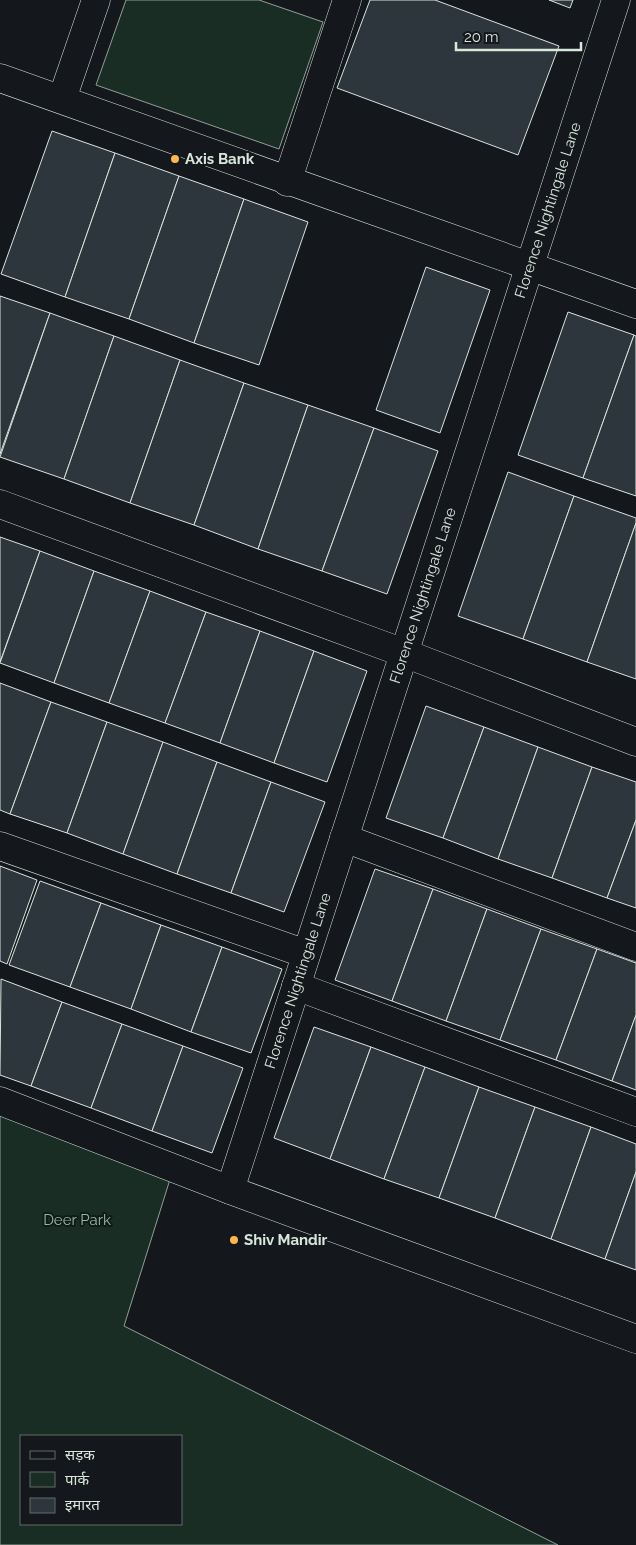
<svg xmlns="http://www.w3.org/2000/svg" width="636" height="1545" font-family="Raleway,'Noto Sans Devanagari',sans-serif">
  <style>
    .green { fill: #1a2d24; stroke: #939e99; fill-rule: evenodd }
    .building { fill: #2c363c; stroke: #d8e6dc }
    .lines { fill: none; stroke-linecap: round; stroke-linejoin: round }
    .minor-casing { stroke: #d8e6dc; stroke-width: 29 }
    .minor { stroke: #14181c; stroke-width: 28 }
    .poi-dot { fill: #ffb74d; stroke: #14181c; stroke-width: 2 }
    .labels { text-anchor: middle; dominant-baseline: central; stroke-width: 4; stroke-linejoin: round; paint-order: stroke }
    .poi-label { font-size: 15px; font-weight: bold; fill: #d8e6dc; stroke: #14181c; text-anchor: start }
    .street-label { font-size: 15px; fill: #d8e6dc; stroke: #14181c }
    .park-label { font-size: 15px; fill: #8ac095; stroke: #14181c }
  </style>
  <rect width="100%" height="100%" fill="#14181c"/>
  <g class="green">
    <polygon points="126,0 259,0 323,22 279,149 96,85"/>
    <path d="M0,1111l172,62 -48,153 434,219h-558zM21,1436h160v88h-160z"/>
  </g>
  <g class="building">
    <polygon points="370,0 435,0 559,46 518,155 337,88"/>
    <polygon points="549,0 573,0 570,8"/>
    <polygon points="52,131 115,153 65,297 1,274"/>
    <polygon points="115,153 179,176 129,319 65,297"/>
    <polygon points="179,176 244,199 194,343 129,319"/>
    <polygon points="244,199 308,222 259,365 194,343"/>
    <polygon points="426,267 490,290 440,433 376,410"/>
    <polygon points="0,296 50,313 0,454"/>
    <polygon points="568,312 634,335 583,478 518,455"/>
    <polygon points="50,313 114,336 64,479 0,457"/>
    <polygon points="634,335 636,336 636,496 583,478"/>
    <polygon points="114,336 180,360 130,503 64,479"/>
    <polygon points="180,360 244,383 194,525 130,503"/>
    <polygon points="244,383 308,405 258,549 194,525"/>
    <polygon points="308,405 374,428 322,571 258,549"/>
    <polygon points="374,428 438,451 387,594 322,571"/>
    <polygon points="508,472 574,496 523,639 458,616"/>
    <polygon points="574,496 636,518 636,523 587,662 523,639"/>
    <polygon points="636,523 636,679 587,662"/>
    <polygon points="0,537 40,551 0,662"/>
    <polygon points="40,551 94,571 54,683 0,663"/>
    <polygon points="94,571 150,591 109,703 54,683"/>
    <polygon points="150,591 206,612 165,723 109,703"/>
    <polygon points="206,612 260,631 220,743 165,723"/>
    <polygon points="260,631 314,651 274,763 220,743"/>
    <polygon points="314,651 367,671 327,782 274,763"/>
    <polygon points="0,683 51,702 10,814 0,810"/>
    <polygon points="51,702 107,722 67,833 10,814"/>
    <polygon points="426,706 484,727 443,838 386,818"/>
    <polygon points="107,722 163,742 123,854 67,833"/>
    <polygon points="484,727 538,747 498,859 443,838"/>
    <polygon points="163,742 217,762 177,874 123,854"/>
    <polygon points="538,747 592,767 552,878 498,859"/>
    <polygon points="217,762 271,782 231,893 177,874"/>
    <polygon points="592,767 636,782 636,820 607,898 552,878"/>
    <polygon points="271,782 325,802 284,912 231,893"/>
    <polygon points="636,820 636,908 607,898"/>
    <polygon points="0,866 37,880 7,964 0,961"/>
    <polygon points="375,869 433,889 392,1001 335,980"/>
    <polygon points="40,881 101,903 70,987 9,965"/>
    <polygon points="433,889 487,909 446,1021 392,1001"/>
    <polygon points="101,903 161,925 131,1009 70,987"/>
    <polygon points="487,909 541,929 500,1040 446,1021"/>
    <polygon points="161,925 222,947 191,1032 131,1009"/>
    <polygon points="541,929 597,949 556,1060 500,1040"/>
    <polygon points="222,947 282,969 251,1053 191,1032"/>
    <polygon points="597,949 636,963 636,1015 612,1081 556,1060"/>
    <polygon points="1,979 62,1002 31,1086 0,1075"/>
    <polygon points="62,1002 122,1024 91,1108 31,1086"/>
    <polygon points="636,1015 636,1090 612,1081"/>
    <polygon points="122,1024 183,1046 152,1131 91,1108"/>
    <polygon points="314,1027 371,1047 330,1159 274,1138"/>
    <polygon points="183,1046 243,1068 212,1153 152,1131"/>
    <polygon points="371,1047 425,1067 384,1179 330,1159"/>
    <polygon points="425,1067 479,1087 439,1198 384,1179"/>
    <polygon points="479,1087 535,1107 495,1218 439,1198"/>
    <polygon points="535,1107 591,1127 551,1239 495,1218"/>
    <polygon points="591,1127 636,1144 636,1172 605,1259 551,1239"/>
    <polygon points="636,1172 636,1270 605,1259"/>
  </g>
  <g class="lines">
    <g class="minor-casing">
      <g id="minor">
        <polyline points="0,78 636,304"/>
        <polyline points="62,99 96,0"/>
        <polyline points="287,182 347,0"/>
        <polyline points="0,504 404,653 636,742"/>
        <polyline points="344,838 636,947"/>
        <polyline points="0,846 306,954"/>
        <polyline points="296,986 636,1112"/>
        <polyline points="0,1101 230,1190 636,1339"/>
        <path id="s1" d="M230,1190l386,-1190"/>
      </g>
    </g>
    <use href="#minor" class="minor"/>
  </g>
  <g class="poi-dot">
    <circle cx="175" cy="159" r="5"/>
    <circle cx="234" cy="1240" r="5"/>
  </g>
  <g class="labels">
    <g class="poi-label">
      <text x="185" y="159">Axis Bank</text>
      <text x="244" y="1240">Shiv Mandir</text>
    </g>
    <g class="street-label">
      <text stroke="none"><textPath href="#s1" startOffset="1030">Florence Nightingale Lane</textPath></text>
      <text stroke="none"><textPath href="#s1" startOffset="625">Florence Nightingale Lane</textPath></text>
      <text stroke="none"><textPath href="#s1" startOffset="220">Florence Nightingale Lane</textPath></text>
    </g>
    <g class="park-label">
      <text x="77" y="1220">Deer Park</text>
    </g>
  </g>
  <rect x="20" y="1435" width="162" height="90" fill="#14181c" stroke="#626a69"/>
  <rect x="30" y="1451" width="25" height="8" fill="#14181c" stroke="#626a69"/>
  <text x="65" y="1460" font-size="15" fill="#d8e6dc">सड़क</text>
  <rect x="30" y="1472" width="25" height="15" fill="#1a2d24" stroke="#626a69"/>
  <text x="65" y="1485" font-size="15" fill="#d8e6dc">पार्क</text>
  <rect x="30" y="1498" width="25" height="15" fill="#2c363c" stroke="#626a69"/>
  <text x="65" y="1510" font-size="15" fill="#d8e6dc">इमारत</text>
  <path d="M456 42v8h125v-8" fill="none" stroke="#d8e6dc" stroke-width="2.5"/>
  <text x="464" y="42" font-size="15" fill="#d8e6dc" stroke="#14181c" stroke-width="4" paint-order="stroke">20 m</text>
</svg>
